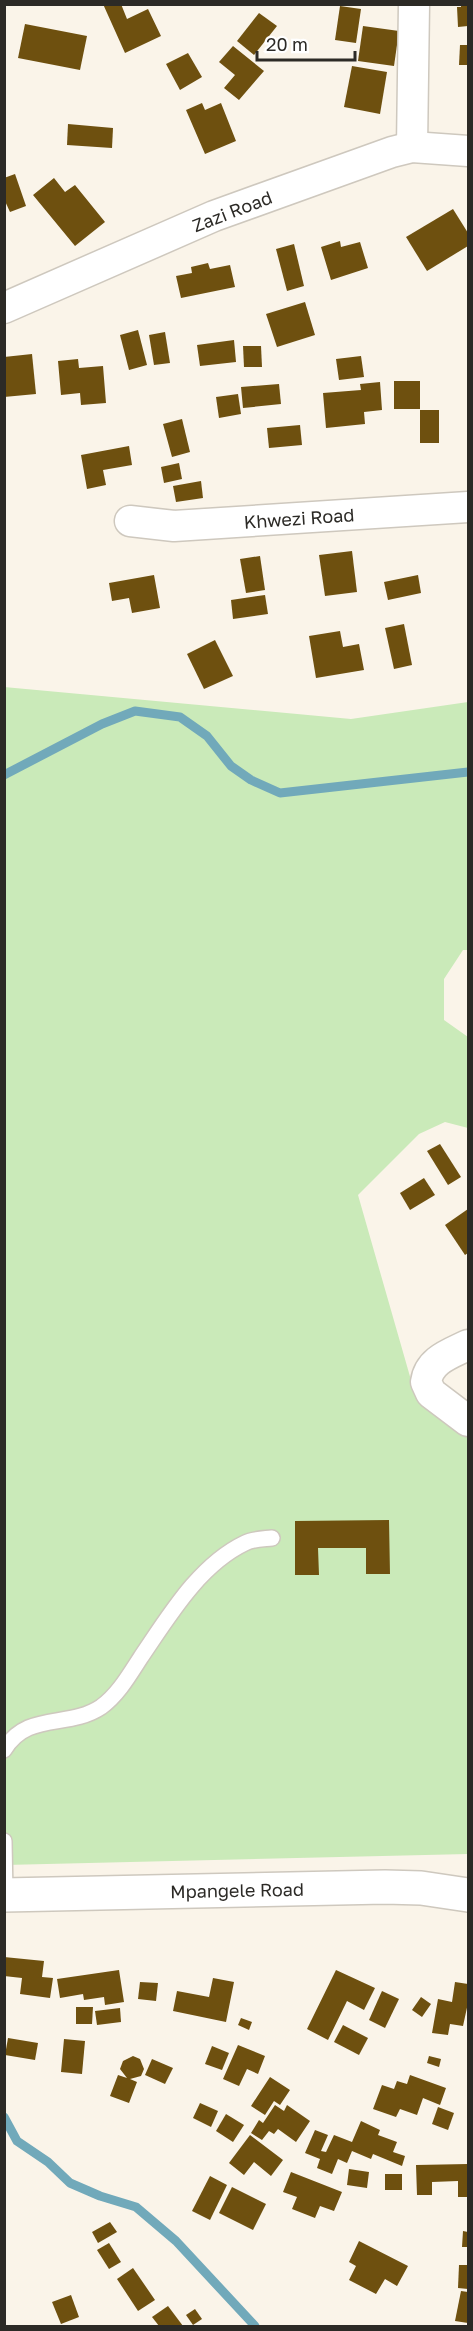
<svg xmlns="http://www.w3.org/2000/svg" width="473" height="2331" font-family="'Golos Text',sans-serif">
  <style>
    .green { fill: #caeab9 }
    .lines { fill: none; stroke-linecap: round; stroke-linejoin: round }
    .stream { stroke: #71a9ba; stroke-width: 9 }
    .building { fill: #6e500f }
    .service-casing { stroke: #cec8be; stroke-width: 18 }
    .minor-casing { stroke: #cec8be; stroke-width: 33 }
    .tertiary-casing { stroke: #cec8be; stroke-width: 36 }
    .service { stroke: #fff; stroke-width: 15 }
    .minor { stroke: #fff; stroke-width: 30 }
    .tertiary { stroke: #fff; stroke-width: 33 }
    .labels { text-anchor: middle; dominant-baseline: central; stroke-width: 6; stroke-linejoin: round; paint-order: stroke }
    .street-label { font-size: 18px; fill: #2c2a26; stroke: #fff }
  </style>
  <rect width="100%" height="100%" fill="#faf4e9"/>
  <polygon class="green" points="4,687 351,719 468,702 468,950 463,950 444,979 444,1020 468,1037 468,1128 445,1122 419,1134 358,1195 413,1387 468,1432 468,1854 5,1865"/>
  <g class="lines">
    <g class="stream">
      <polyline points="4,775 102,724 135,711 180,717 207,736 231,766 251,780 280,793 468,772"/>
      <polyline points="4,2117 17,2141 48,2162 70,2183 100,2196 136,2207 176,2241 255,2326"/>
    </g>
  </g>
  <g class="building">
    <polygon points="103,4 121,4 127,19 148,9 161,36 125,53"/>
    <polygon points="461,4 468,4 468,26 458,27 457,7 461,7"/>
    <polygon points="340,6 361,9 356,43 335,40"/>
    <polygon points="259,13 277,26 254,55 237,41"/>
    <polygon points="25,24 87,36 80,70 18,58"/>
    <polygon points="363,26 399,31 394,66 358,61"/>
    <polygon points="460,45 468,45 468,65 459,65"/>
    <polygon points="233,46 264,71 239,100 224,88 235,75 219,62"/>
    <polygon points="188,53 202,77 180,90 166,64"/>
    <polygon points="352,66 387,72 380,114 344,107"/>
    <polygon points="202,103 205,110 221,103 236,141 205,154 186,110"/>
    <polygon points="68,124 113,128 112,148 67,145"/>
    <polygon points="15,174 26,206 10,212 4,199 4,178"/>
    <polygon points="54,178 65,192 75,185 105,222 75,246 33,195"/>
    <polygon points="453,209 468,233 468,246 427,271 406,237"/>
    <polygon points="340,241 341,247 360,242 368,268 331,280 321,247"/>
    <polygon points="294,244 304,286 287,291 276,249"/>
    <polygon points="208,263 210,269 230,265 235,287 181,298 176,276 192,273 191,267"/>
    <polygon points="305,302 315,335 277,347 266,314"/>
    <polygon points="138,330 147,365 129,370 120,335"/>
    <polygon points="165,332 170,363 154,365 149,335"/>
    <polygon points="234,340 236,362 200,366 197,345"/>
    <polygon points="243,346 261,346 262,367 244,367"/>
    <polygon points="32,354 36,394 4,397 4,357"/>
    <polygon points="361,356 364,377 339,380 336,359"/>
    <polygon points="78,359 79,368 103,366 106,403 81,405 80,393 61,395 58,361"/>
    <rect x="394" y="381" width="26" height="28"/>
    <polygon points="380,382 382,410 364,412 365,424 326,428 323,393 361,390 360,384"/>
    <polygon points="279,384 281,404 243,408 241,387"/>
    <polygon points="238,394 241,414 219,418 216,397"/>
    <rect x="420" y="410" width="19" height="33"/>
    <polygon points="182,419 190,452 172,457 163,424"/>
    <polygon points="300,425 302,445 269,448 267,428"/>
    <polygon points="129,446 132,465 103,470 106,485 87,489 81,455"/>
    <polygon points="179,463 182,479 164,483 161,467"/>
    <polygon points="201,481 203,498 176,502 173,486"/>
    <polygon points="352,551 357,592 325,596 319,555"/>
    <polygon points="260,556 265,590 246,593 240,559"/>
    <polygon points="154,575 160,608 132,613 129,598 112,601 109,583"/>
    <polygon points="418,575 421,593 388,600 384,582"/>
    <polygon points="265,595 268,614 233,619 231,600"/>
    <polygon points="404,624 412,665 394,669 385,628"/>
    <polygon points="340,631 343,647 359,644 364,670 316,678 309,636"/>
    <polygon points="215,640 233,676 204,689 187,654"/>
    <polygon points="440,1144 461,1177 448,1185 427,1151"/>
    <polygon points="424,1178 435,1195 410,1210 400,1193"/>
    <polygon points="468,1209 468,1253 465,1255 445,1225"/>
    <polygon points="389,1520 390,1574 366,1574 366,1548 318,1548 319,1575 295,1575 295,1521"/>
    <polygon points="4,1957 44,1961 42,1977 53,1978 50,1998 20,1994 22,1978 4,1976"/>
    <polygon points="119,1970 124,2002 105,2005 104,1997 84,2000 83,1994 60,1998 57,1979"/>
    <polygon points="336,1970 375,1988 364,2010 347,2001 328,2040 307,2029"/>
    <polygon points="213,1978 234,1982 226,2022 173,2011 177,1991 209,1997"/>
    <polygon points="140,1982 158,1983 156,2001 138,1999"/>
    <polygon points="455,1982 468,1984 468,2003 463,2026 450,2024 448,2035 432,2033 438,1999 452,2002"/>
    <polygon points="382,1991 399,1999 385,2028 369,2020"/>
    <polygon points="421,1997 431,2004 422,2017 412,2010"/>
    <polygon points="76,2007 93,2007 92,2024 76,2024"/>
    <polygon points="120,2008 121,2022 97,2025 95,2011"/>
    <polygon points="241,2018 252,2022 249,2030 238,2025"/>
    <polygon points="343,2025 368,2038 359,2055 334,2042"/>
    <polygon points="8,2038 38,2043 35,2060 5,2055"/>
    <polygon points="64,2039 85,2041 82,2074 61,2072"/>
    <polygon points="238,2045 265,2056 258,2074 247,2069 239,2086 223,2079"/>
    <polygon points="212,2046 229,2053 222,2070 205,2064"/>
    <polygon points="133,2056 140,2059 144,2069 141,2076 130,2079 137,2082 129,2103 110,2096 118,2075 127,2078 120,2069 123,2061"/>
    <polygon points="429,2056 441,2059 439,2067 427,2063"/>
    <polygon points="152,2059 173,2068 165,2084 145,2075"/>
    <polygon points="410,2075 446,2088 440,2105 423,2098 417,2115 400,2109 396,2117 373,2109 382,2085 394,2089 397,2081 407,2084"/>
    <polygon points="270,2077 290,2090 280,2105 274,2101 265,2115 251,2106"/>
    <polygon points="200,2103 218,2111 211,2127 193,2118"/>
    <polygon points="275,2105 284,2111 287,2105 310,2121 296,2142 278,2129 274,2134 269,2131 262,2140 251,2133 259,2120 263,2123"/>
    <polygon points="438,2107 454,2113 448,2130 432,2124"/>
    <polygon points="226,2114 244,2125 233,2142 216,2131"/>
    <polygon points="361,2121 380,2130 378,2135 397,2142 393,2152 405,2156 402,2166 373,2154 371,2159 352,2151 347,2163 338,2159 332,2174 317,2168 320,2159 305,2153 315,2130 328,2135 321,2151 326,2152 334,2135 352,2142"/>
    <polygon points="250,2135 283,2160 271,2176 254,2162 244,2175 229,2163"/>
    <polygon points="468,2164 468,2197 458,2197 458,2181 432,2182 432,2195 417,2195 416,2165"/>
    <polygon points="349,2169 369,2172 367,2188 347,2185"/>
    <polygon points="291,2172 342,2192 334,2211 320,2206 315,2218 292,2209 297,2197 283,2192"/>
    <rect x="385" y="2174" width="17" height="16"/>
    <polygon points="210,2176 227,2185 210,2220 192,2211"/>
    <polygon points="232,2187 266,2204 253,2230 219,2213"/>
    <polygon points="110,2222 117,2232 98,2243 92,2232"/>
    <polygon points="463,2231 468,2232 468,2247 462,2247"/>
    <polygon points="359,2241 408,2266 397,2286 385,2279 376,2294 349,2280 356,2266 349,2262"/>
    <polygon points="109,2243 121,2262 109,2269 97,2250"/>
    <polygon points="459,2265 468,2265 468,2289 458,2288"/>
    <polygon points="133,2268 155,2300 138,2311 117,2279"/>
    <polygon points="461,2291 468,2292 468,2323 455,2321"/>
    <polygon points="71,2295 79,2317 61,2324 52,2302"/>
    <polygon points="168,2306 183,2326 159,2326 152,2317"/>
    <polygon points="195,2309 202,2319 193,2325 186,2315"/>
  </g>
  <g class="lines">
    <g class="service-casing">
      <g id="service">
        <path d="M4,1750c23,-39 64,-21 97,-43 17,-12 29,-33 40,-50 28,-41 58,-92 104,-114 7,-4 18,-4 27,-5"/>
        <polyline points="4,1841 5,1895"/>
      </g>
    </g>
    <g class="minor-casing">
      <g id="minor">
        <polyline points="412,147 414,4"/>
        <polyline points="4,308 214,216 392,152 412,147 468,151"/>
        <polyline points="130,521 174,526 468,507"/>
        <path d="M468,1345c-18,9 -39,15 -42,37l5,11 37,28"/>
      </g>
    </g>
    <g class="tertiary-casing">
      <polyline id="tertiary" points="4,1895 385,1887 421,1888 468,1895"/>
    </g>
    <use href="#service" class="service"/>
    <use href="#minor" class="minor"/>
    <use href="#tertiary" class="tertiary"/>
  </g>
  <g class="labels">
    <g class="street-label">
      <text transform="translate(232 211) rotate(-21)">Zazi Road</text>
      <text transform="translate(299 518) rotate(-4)">Khwezi Road</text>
      <text transform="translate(237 1890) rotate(-1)">Mpangele Road</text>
    </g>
  </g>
  <rect width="473" height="2331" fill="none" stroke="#2c2a26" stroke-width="12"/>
  <path d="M257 51v9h98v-9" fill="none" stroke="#2c2a26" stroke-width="3"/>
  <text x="266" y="51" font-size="18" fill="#2c2a26" stroke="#ffffff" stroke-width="4.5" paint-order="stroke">20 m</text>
</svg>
